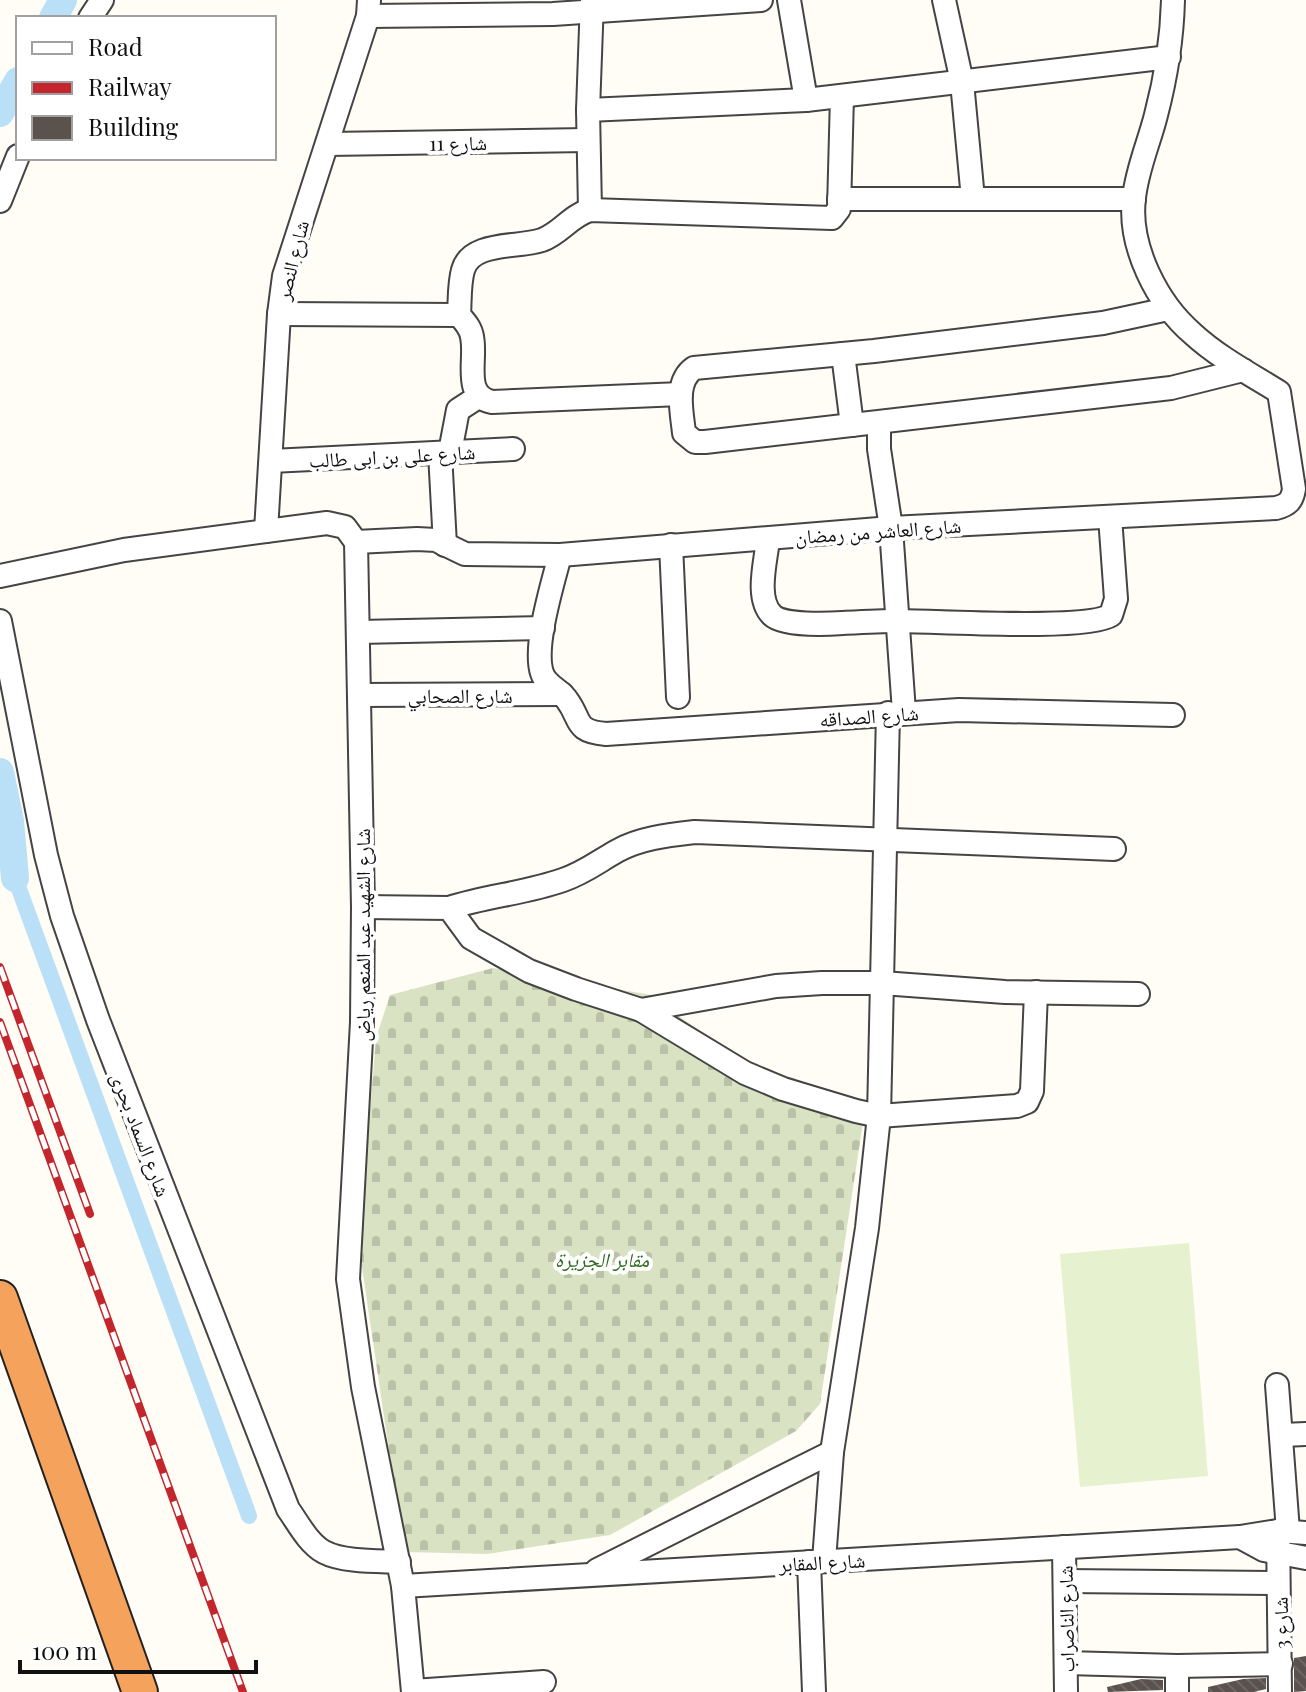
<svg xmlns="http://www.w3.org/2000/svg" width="1306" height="1692" font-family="'Playfair Display','Noto Naskh Arabic',serif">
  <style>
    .cemetery { fill: url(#cemetery-stones) }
    .pitch { fill: #e6f2cf }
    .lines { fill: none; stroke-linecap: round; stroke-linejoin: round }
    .canal { stroke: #b9e0f7; stroke-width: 16 }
    .river { stroke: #b9e0f7; stroke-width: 28 }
    .building { fill: url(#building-back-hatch) }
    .minor-casing { stroke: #444; stroke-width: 26 }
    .highway-casing { stroke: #222; stroke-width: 38 }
    .minor { stroke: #fff; stroke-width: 22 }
    .highway { stroke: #f5a25d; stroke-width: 34 }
    .rail-casing { stroke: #c4262e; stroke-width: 8 }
    .rail { stroke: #fff; stroke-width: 5; stroke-dasharray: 15; stroke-linecap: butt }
    .labels { text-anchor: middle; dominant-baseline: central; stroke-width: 8; stroke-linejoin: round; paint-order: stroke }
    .street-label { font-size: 20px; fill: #111; stroke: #fff }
    .park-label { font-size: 20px; font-style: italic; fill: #2f6b1f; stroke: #fff }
  </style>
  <defs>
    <pattern id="cemetery-stones" width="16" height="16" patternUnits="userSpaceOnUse" patternTransform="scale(2)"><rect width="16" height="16" fill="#d9e3c4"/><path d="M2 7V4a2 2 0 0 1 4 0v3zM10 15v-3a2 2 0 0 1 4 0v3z" fill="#b9c2a7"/></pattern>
    <pattern id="building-back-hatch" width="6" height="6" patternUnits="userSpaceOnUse" patternTransform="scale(2)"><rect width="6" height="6" fill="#5a524d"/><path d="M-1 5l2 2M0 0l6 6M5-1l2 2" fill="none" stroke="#6d6662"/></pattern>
  </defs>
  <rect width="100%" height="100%" fill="#fffdf5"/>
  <polygon class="cemetery" points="493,968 652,995 734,1058 866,1103 820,1404 796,1431 610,1535 487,1554 404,1552 359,1247 376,1038 390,995"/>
  <polygon class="pitch" points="1189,1243 1208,1476 1080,1487 1060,1254"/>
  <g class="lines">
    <polyline class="canal" points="15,878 249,1516"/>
    <g class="river">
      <polyline points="53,18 63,0"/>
      <polyline points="0,113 18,81"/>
      <polyline points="0,772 10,821 15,878"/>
    </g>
  </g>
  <g class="building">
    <polygon points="1306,1656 1306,1691 1294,1692 1294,1658"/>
    <polygon points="1266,1678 1266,1689 1254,1692 1208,1692 1208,1687 1243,1679"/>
    <polygon points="1141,1679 1163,1680 1163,1690 1108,1692 1107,1687"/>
  </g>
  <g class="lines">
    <g class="minor-casing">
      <g id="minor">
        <polyline points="789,0 806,100 1169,57"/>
        <polyline points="944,0 962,82 973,199"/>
        <polyline points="368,16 553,14 761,0"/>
        <polyline points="90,18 102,0"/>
        <polyline points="588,110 806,100"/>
        <polyline points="328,144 587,140"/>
        <polyline points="839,199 1134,199"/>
        <polyline points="0,201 18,156"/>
        <polyline points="590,210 588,110 592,0"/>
        <path d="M1168,309l-65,14 -229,28 -180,17c-20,14 -12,44 -10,65l11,9h10l466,-54 72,-18"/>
        <polyline points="279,314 459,315"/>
        <polyline points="843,354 852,425"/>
        <path d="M681,394l-189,8c-30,-6 -15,-43 -20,-65 -1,-9 -7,-15 -13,-22 1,-14 0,-31 4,-45 8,-29 55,-22 79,-30 19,-7 28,-24 48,-30l242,8 7,-9 3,-113"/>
        <polyline points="879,423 879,449 891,528 904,712"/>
        <polyline points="450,452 458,410 478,397"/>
        <polyline points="440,453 445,545"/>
        <polyline points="271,461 513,449"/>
        <polyline points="266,531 279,314 284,276 368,16 369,0"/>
        <path d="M768,539c-2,22 -13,59 4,76 11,11 56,9 71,8 19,-1 37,-2 55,-2 37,0 189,10 213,-6l5,-16 -6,-82"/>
        <path d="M356,542l61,-3 19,1 29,14 95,1 331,-27 385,-20c12,-3 16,-7 18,-19l-15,-97c-29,-18 -61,-35 -86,-58 -36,-31 -65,-88 -59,-136 3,-29 15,-55 22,-83 10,-38 16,-76 17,-115"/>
        <polyline points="671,545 678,697"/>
        <path d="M560,555c-7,28 -27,91 -18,118 4,13 18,16 25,27 15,20 6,31 39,34l353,-24 214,5"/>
        <polyline points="0,576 124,550 327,523 345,527 356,542 363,907 362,1022 348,1279 363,1387 403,1586 413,1692"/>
        <path d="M0,621l46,234 16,61 36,104 190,489c10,14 20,34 36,43 19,10 53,9 75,10"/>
        <polyline points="359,632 543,628"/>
        <polyline points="359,695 562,694"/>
        <polyline points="363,907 449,908 471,938 529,971 576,989 641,1010 745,1073 783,1089 856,1111 879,1116 1017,1106 1027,1102 1032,1091 1036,992"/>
        <path d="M449,908c38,-12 77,-15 114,-28 21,-7 36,-19 54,-29 23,-13 52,-16 78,-19l419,17"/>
        <polyline points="641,1010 776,986 822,983 882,983 1005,992 1138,994"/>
        <polyline points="1277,1385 1288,1531"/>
        <polyline points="1282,1435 1306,1434"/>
        <polyline points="1278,1531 1280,1692"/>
        <polyline points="1240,1537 1264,1550 1306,1558"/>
        <polyline points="1064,1547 1066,1692"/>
        <polyline points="824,1561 832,1452 867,1228 879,1116 888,713"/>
        <polyline points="809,1562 814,1692"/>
        <polyline points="597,1570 832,1452"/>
        <polyline points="1065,1581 1278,1583"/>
        <polyline points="403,1586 1240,1537 1278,1531 1306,1533"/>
        <polyline points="1066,1663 1177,1666 1281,1664"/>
        <polyline points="1177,1666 1177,1692"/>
        <polyline points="413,1691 544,1682"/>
      </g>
    </g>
    <g class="highway-casing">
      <polyline id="highway" points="0,1298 140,1692"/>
    </g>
    <use href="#minor" class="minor"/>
    <use href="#highway" class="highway"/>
    <g class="rail-casing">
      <g id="rail">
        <polyline points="0,967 90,1214"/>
        <polyline points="0,1022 243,1692"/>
      </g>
    </g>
    <use href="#rail" class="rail"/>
  </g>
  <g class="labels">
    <g class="street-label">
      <text transform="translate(458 142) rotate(-1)">شارع 11</text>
      <text transform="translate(291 260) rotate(-76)">شارع النصر</text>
      <text transform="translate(392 455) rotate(-3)">شارع على بن ابى طالب</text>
      <text transform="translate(878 530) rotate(-4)">شارع العاشر من رمضان</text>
      <text x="460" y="694">شارع الصحابي</text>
      <text transform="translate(869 715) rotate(-4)">شارع الصداقه</text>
      <text transform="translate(361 935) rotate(-90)">شارع الشهيد عبد المنعم رياض</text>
      <text transform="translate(142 1134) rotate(69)">شارع السماد بحرى</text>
      <text transform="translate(822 1561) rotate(-3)">شارع المقابر</text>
      <text transform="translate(1065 1619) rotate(-91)">شارع الناصراب</text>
      <text transform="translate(1280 1623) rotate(-92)">شارع 3</text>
    </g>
    <g class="park-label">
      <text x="602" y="1258">مقابر الجزيرة</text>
    </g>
  </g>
  <rect x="16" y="16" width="260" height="144" fill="#ffffff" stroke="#a0a0a0" stroke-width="2"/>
  <rect x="32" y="42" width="40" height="12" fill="#ffffff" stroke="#a0a0a0" stroke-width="2"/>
  <text x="88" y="56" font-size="24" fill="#111111">Road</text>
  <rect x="32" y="82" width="40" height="12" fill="#c4262e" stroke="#a0a0a0" stroke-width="2"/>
  <text x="88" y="96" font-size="24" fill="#111111">Railway</text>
  <rect x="32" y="116" width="40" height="24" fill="#5a524d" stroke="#a0a0a0" stroke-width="2"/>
  <text x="88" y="136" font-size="24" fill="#111111">Building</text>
  <path d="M20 1660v12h236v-12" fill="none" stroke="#111111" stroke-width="4"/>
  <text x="32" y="1660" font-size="24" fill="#111111" stroke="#ffffff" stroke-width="6" paint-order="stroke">100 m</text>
</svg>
